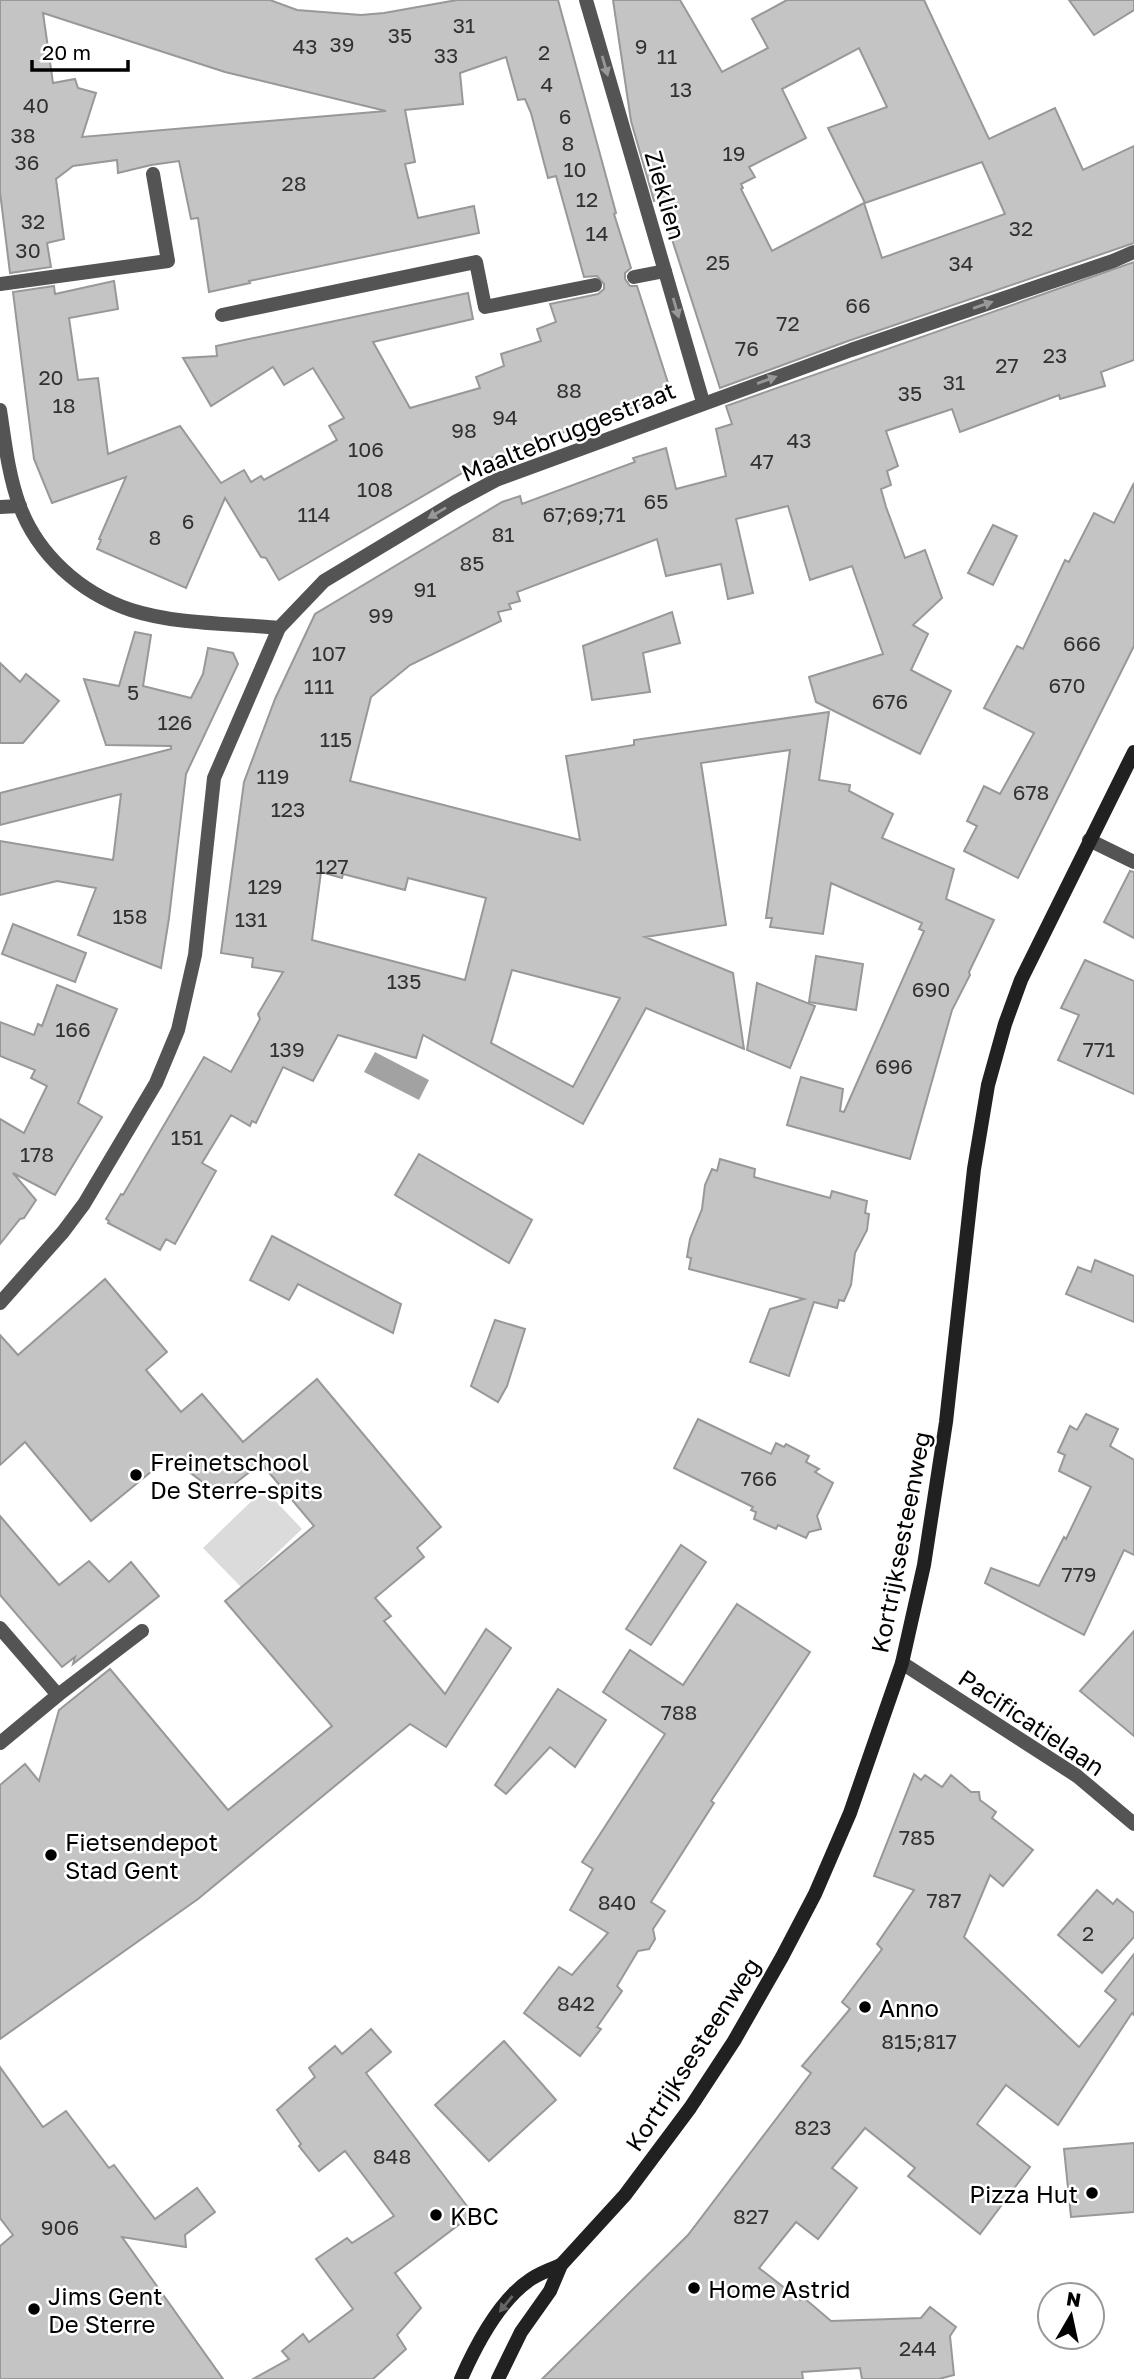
<svg xmlns="http://www.w3.org/2000/svg" width="1134" height="2379" font-family="'Golos Text',sans-serif">
  <style>
    .grass { fill: #dbdbdb }
    .water { fill: #a2a2a2 }
    .building { fill: #c4c4c4; stroke: #989898; stroke-width: 2; fill-rule: evenodd }
    .lines { fill: none; stroke-linecap: round; stroke-linejoin: round }
    .lane { stroke: #545454; stroke-width: 14 }
    .street { stroke: #545454; stroke-width: 14 }
    .secondary { stroke: #212121; stroke-width: 14 }
    .oneway { fill: #989898 }
    .oneway2 { fill: #646464 }
    .poi-dot { fill: #000; stroke: #fff; stroke-width: 2.5 }
    .labels { text-anchor: middle; dominant-baseline: central; stroke-width: 5; stroke-linejoin: round; paint-order: stroke }
    .number-label { font-size: 21px; fill: #313131 }
    .street-label { font-size: 24px; fill: #000; stroke: #fff }
    .poi-label { font-size: 24px; fill: #000; stroke: #fff; text-anchor: start }
  </style>
  <rect width="100%" height="100%" fill="#fff"/>
  <polygon class="grass" points="264,1489 302,1529 241,1587 203,1548"/>
  <polygon class="water" points="375,1052 429,1080 419,1100 364,1072"/>
  <g class="building">
    <path d="M0,0h270l27,10 64,5 23,-2 73,-13h101l58,213 -2,1 17,54 -6,5v6l5,7h7l32,100 -6,11 -180,64 -204,119 -13,-22 -5,-1 -36,-59 -39,90 -89,-39 4,-9 -2,-1 27,-62 -74,26 -18,-44 -21,-167 41,-6 1,8 59,-13 4,28 -49,9 9,62 20,-2 10,76 72,-28 41,57 23,-13 7,12 10,-6 3,4 73,-40 -8,-14 15,-8 -31,-50 -29,17 -11,-18 -62,39 -28,-48 34,-2 -1,-10 252,-53 5,26 -100,23 37,66 70,-20 -4,-11 28,-11 -3,-12 40,-13 -4,-12 19,-7 -6,-18 48,-10 6,-5v-5l-7,-8 -13,1 -28,-101 -8,2 -17,-65 -6,-14 -7,1 -12,-43 -46,16 3,31 -58,6 10,52 -10,2 13,54 56,-12 5,27 -230,48 1,2 -41,9 -11,-74 -7,1 -12,-58 -28,4 -33,8 -1,-13 -44,6 -17,13 8,60 -17,4 4,24 -41,6 -10,-81zM43,13l182,59 161,39 -304,26 14,-44 -18,-5 -3,-9 -22,4z"/>
    <path d="M613,0h67l42,72 46,-24 -16,-29 35,-19h137l65,139 66,-31 28,62 51,-24v97l-286,98 -128,47 -61,-189 -5,2 -23,-80zM859,48l28,59 -59,21 37,75 117,-41 23,52 -123,44 -18,-55 -92,48 -31,-62 2,-1 -2,-4 14,-7 -6,-10 57,-29 -24,-49z"/>
    <polygon points="1069,0 1134,0 1134,10 1094,35"/>
    <path d="M1134,262v98l-33,12 4,14 -45,13 -1,-4 -99,37 -8,-23 -66,22 12,35 -11,5 4,14 -10,4 5,18 19,51 20,-8 17,48 -29,27 15,9 -17,36 40,21 -31,63 -104,-52 -7,-25 74,-23 -31,-88 -42,14 -22,-74 -52,13 17,74 -25,6 -7,-35 -55,12 -9,-37 -140,53 3,9 -11,3 2,5 -13,3 3,9 -91,44 -39,32 -21,84 230,59 -14,-84 68,-11v-5l195,-28 -10,68 31,5 -1,6 44,23 -11,24 72,31 -8,30 48,21 -25,52 1,3 -18,35 -42,149 -123,-34 14,-48 42,12 -3,22 4,1 80,-181 -5,-2 3,-6 -91,-40 -8,51 -53,-7 2,-9h-6l24,-168 -89,13 25,162 -81,12 88,36 11,76 -98,-41 -63,116 -160,-89 -7,23 -78,-23 -25,46 -30,-14 -27,56 -4,-2 -2,5 -19,-11 -29,48 14,8 -41,73 -9,-5 -6,11 -52,-27 1,-2 -3,-2 15,-25 2,1 81,-138 27,15 29,-53 -2,-5 25,-42 -31,-5 1,-9 -32,-5 23,-171 31,-83 40,-85 187,-112 18,-6 2,8 113,-42 -2,-4 33,-10 10,41 50,-13 -10,-47 16,-5 -6,-18zM321,872l21,6 1,-4 62,16 3,-12 78,20 -21,82 -153,-40zM512,970l108,28 -47,89 -82,-44z"/>
    <polygon points="1134,483 1134,646 1018,878 964,851 977,826 967,821 984,786 1000,794 1034,733 984,708 1017,646 1023,649 1065,560 1069,562 1094,513 1114,523"/>
    <polygon points="993,525 1017,536 993,585 968,573"/>
    <polygon points="672,612 680,643 643,653 650,692 592,700 583,646"/>
    <polygon points="135,632 151,635 143,686 191,698 203,674 208,648 233,653 238,664 186,774 169,918 161,968 78,935 96,888 57,881 0,895 0,841 113,860 121,794 0,825 0,793 171,749 171,746 106,745 84,679 119,686"/>
    <polygon points="0,663 20,682 26,674 59,701 23,743 0,743"/>
    <polygon points="1130,871 1134,872 1134,938 1104,922"/>
    <polygon points="13,924 86,953 75,982 2,954"/>
    <polygon points="816,956 863,964 856,1010 809,1002"/>
    <polygon points="1085,960 1134,981 1134,1094 1058,1060 1079,1015 1061,1008"/>
    <polygon points="757,983 815,1006 790,1068 747,1050"/>
    <polygon points="57,985 117,1009 78,1103 102,1117 55,1195 13,1173 36,1200 24,1218 20,1219 0,1244 0,1119 24,1133 47,1086 31,1078 35,1070 0,1056 0,1022 34,1035 38,1024 42,1026"/>
    <polygon points="419,1154 532,1220 509,1263 395,1195"/>
    <polygon points="720,1159 755,1169 754,1177 830,1198 832,1191 867,1201 865,1213 869,1214 867,1230 855,1253 851,1285 844,1301 839,1300 837,1308 814,1302 789,1376 750,1362 770,1309 804,1299 689,1269 691,1258 687,1257 690,1239 702,1209 705,1185 712,1169 717,1171"/>
    <polygon points="272,1236 401,1304 393,1333 298,1284 289,1300 250,1280"/>
    <polygon points="1095,1260 1134,1276 1134,1322 1066,1294 1078,1267 1091,1272"/>
    <polygon points="105,1279 167,1352 146,1370 181,1412 202,1394 243,1442 317,1379 441,1527 417,1548 424,1557 375,1598 391,1616 384,1621 445,1694 486,1629 511,1648 446,1747 410,1724 198,1899 0,2039 0,1785 25,1764 39,1781 59,1710 110,1669 228,1810 332,1726 225,1601 314,1526 261,1463 220,1495 169,1457 91,1521 25,1442 0,1465 0,1335 18,1355"/>
    <polygon points="495,1320 525,1329 507,1386 498,1402 471,1386"/>
    <polygon points="1086,1414 1118,1429 1110,1446 1134,1460 1134,1555 1124,1550 1084,1635 985,1583 991,1568 1039,1586 1064,1537 1066,1539 1091,1487 1059,1471 1065,1455 1058,1452 1070,1426 1077,1430"/>
    <polygon points="698,1419 771,1454 776,1443 784,1447 786,1444 809,1456 806,1462 819,1469 815,1472 833,1483 817,1516 821,1529 809,1532 806,1538 778,1525 776,1529 754,1519 756,1512 751,1510 753,1507 674,1468"/>
    <polygon points="0,1516 59,1585 89,1561 109,1582 131,1562 159,1596 73,1664 75,1657 62,1667 0,1595"/>
    <polygon points="681,1545 706,1562 651,1645 626,1629"/>
    <polygon points="737,1604 810,1652 711,1801 714,1803 651,1902 665,1911 653,1929 655,1939 649,1949 638,1951 617,1986 622,1991 597,2027 601,2029 580,2056 524,2013 559,1967 572,1975 608,1933 570,1910 593,1869 582,1862 665,1734 603,1692 630,1650 683,1685"/>
    <polygon points="1134,1631 1134,1736 1080,1691"/>
    <polygon points="558,1689 606,1720 575,1767 550,1747 506,1794 495,1785"/>
    <polygon points="914,1774 921,1780 925,1775 942,1787 951,1775 971,1792 979,1792 980,1800 996,1812 992,1818 1033,1850 1003,1886 990,1875 964,1937 1079,2047 1116,2000 1105,1991 1134,1954 1134,2015 1132,2013 1058,2125 1006,2085 977,2124 1030,2167 980,2234 908,2176 915,2168 865,2128 832,2168 857,2188 818,2239 796,2222 759,2268 800,2300 803,2297 831,2321 921,2318 930,2307 956,2327 950,2336 954,2375 939,2379 862,2379 860,2368 802,2372 803,2379 542,2379 688,2235 811,2073 802,2066 850,2009 842,2002 882,1949 877,1944 914,1890 874,1876"/>
    <polygon points="1097,1890 1113,1904 1117,1899 1134,1913 1134,1937 1102,1973 1058,1935"/>
    <polygon points="371,2029 391,2052 366,2073 473,2214 395,2273 421,2308 397,2335 406,2349 373,2379 253,2379 289,2359 282,2351 303,2334 309,2342 353,2309 316,2259 347,2238 352,2243 394,2216 345,2151 319,2171 299,2146 301,2144 277,2110 315,2077 309,2068 335,2046 342,2054"/>
    <polygon points="504,2041 556,2100 489,2161 435,2105"/>
    <polygon points="0,2067 43,2127 66,2111 109,2168 114,2165 155,2219 197,2188 215,2212 185,2235 186,2247 122,2237 223,2379 0,2379 0,2246 13,2235 0,2218"/>
    <polygon points="1134,2143 1134,2212 1071,2217 1064,2149"/>
  </g>
  <g class="lines">
    <g class="lane">
      <polyline points="634,277 665,271"/>
      <polyline points="0,284 168,261 153,174"/>
      <polyline points="222,315 476,262 485,307 595,285"/>
      <polyline points="0,1628 58,1695"/>
      <polyline points="0,1743 58,1695 142,1631"/>
    </g>
    <g class="street">
      <polyline points="586,0 703,402"/>
      <path d="M0,410c5,32 8,63 19,94 18,50 61,89 112,106 47,15 100,13 148,18"/>
      <polyline points="0,507 20,506"/>
      <polyline points="1089,840 1134,862"/>
      <polyline points="0,1303 63,1232 84,1204 156,1083 178,1030 195,955 214,778 279,628 324,581 455,502 496,480 851,350 1113,261 1134,252"/>
      <polyline points="902,1663 1077,1776 1134,1824"/>
    </g>
    <g class="secondary">
      <path d="M461,2379c15,-34 38,-79 70,-100 9,-6 20,-10 30,-14"/>
      <polyline points="498,2379 521,2332 550,2291 561,2265 625,2195 690,2108 734,2041 782,1957 815,1894 850,1813 902,1663 924,1565 946,1422 974,1169 988,1085 1005,1024 1021,980 1134,752"/>
    </g>
  </g>
  <defs><path id="oneway-solid" d="M-6-.8H1V-3.2L6.5 0L1 3.2V.8H-6Z" transform="scale(1.75)"/></defs>
  <g class="oneway">
    <use href="#oneway-solid" transform="translate(605 66) rotate(74)"/>
    <use href="#oneway-solid" transform="translate(983 305) rotate(-19)"/>
    <use href="#oneway-solid" transform="translate(676 308) rotate(74)"/>
    <use href="#oneway-solid" transform="translate(767 380) rotate(-20)"/>
    <use href="#oneway-solid" transform="translate(437 513) rotate(149)"/>
  </g>
  <use class="oneway2" href="#oneway-solid" transform="translate(506 2304) rotate(129)"/>
  <g class="poi-dot">
    <circle cx="136" cy="1475" r="7"/>
    <circle cx="51" cy="1855" r="7"/>
    <circle cx="865" cy="2007" r="7"/>
    <circle cx="1092" cy="2193" r="7"/>
    <circle cx="436" cy="2215" r="7"/>
    <circle cx="694" cy="2288" r="7"/>
    <circle cx="34" cy="2309" r="7"/>
  </g>
  <g class="labels">
    <g class="number-label">
      <text x="464" y="25">31</text>
      <text x="400" y="35">35</text>
      <text x="342" y="44">39</text>
      <text x="305" y="46">43</text>
      <text x="641" y="46">9</text>
      <text x="544" y="52">2</text>
      <text x="446" y="55">33</text>
      <text x="667" y="56">11</text>
      <text x="547" y="84">4</text>
      <text x="681" y="89">13</text>
      <text x="36" y="105">40</text>
      <text x="565" y="116">6</text>
      <text x="23" y="135">38</text>
      <text x="568" y="143">8</text>
      <text x="734" y="153">19</text>
      <text x="27" y="162">36</text>
      <text x="575" y="169">10</text>
      <text x="294" y="183">28</text>
      <text x="587" y="199">12</text>
      <text x="33" y="221">32</text>
      <text x="1021" y="228">32</text>
      <text x="597" y="233">14</text>
      <text x="28" y="250">30</text>
      <text x="718" y="262">25</text>
      <text x="961" y="263">34</text>
      <text x="858" y="305">66</text>
      <text x="788" y="323">72</text>
      <text x="747" y="348">76</text>
      <text x="1055" y="355">23</text>
      <text x="1007" y="365">27</text>
      <text x="51" y="377">20</text>
      <text x="954" y="382">31</text>
      <text x="569" y="390">88</text>
      <text x="910" y="393">35</text>
      <text x="64" y="405">18</text>
      <text x="505" y="417">94</text>
      <text x="464" y="430">98</text>
      <text x="799" y="440">43</text>
      <text x="366" y="449">106</text>
      <text x="762" y="461">47</text>
      <text x="375" y="489">108</text>
      <text x="656" y="501">65</text>
      <text x="314" y="514">114</text>
      <text x="584" y="514">67;69;71</text>
      <text x="188" y="521">6</text>
      <text x="503" y="534">81</text>
      <text x="155" y="537">8</text>
      <text x="472" y="563">85</text>
      <text x="425" y="589">91</text>
      <text x="381" y="615">99</text>
      <text x="1082" y="643">666</text>
      <text x="329" y="653">107</text>
      <text x="1067" y="685">670</text>
      <text x="319" y="686">111</text>
      <text x="133" y="692">5</text>
      <text x="890" y="701">676</text>
      <text x="175" y="722">126</text>
      <text x="336" y="739">115</text>
      <text x="273" y="776">119</text>
      <text x="1031" y="792">678</text>
      <text x="288" y="809">123</text>
      <text x="332" y="866">127</text>
      <text x="265" y="886">129</text>
      <text x="130" y="916">158</text>
      <text x="251" y="919">131</text>
      <text x="404" y="981">135</text>
      <text x="931" y="989">690</text>
      <text x="73" y="1029">166</text>
      <text x="287" y="1049">139</text>
      <text x="1099" y="1049">771</text>
      <text x="894" y="1066">696</text>
      <text x="187" y="1137">151</text>
      <text x="37" y="1154">178</text>
      <text x="759" y="1478">766</text>
      <text x="1079" y="1574">779</text>
      <text x="679" y="1712">788</text>
      <text x="917" y="1837">785</text>
      <text x="944" y="1900">787</text>
      <text x="617" y="1902">840</text>
      <text x="1088" y="1933">2</text>
      <text x="576" y="2003">842</text>
      <text x="919" y="2041">815;817</text>
      <text x="813" y="2127">823</text>
      <text x="392" y="2156">848</text>
      <text x="751" y="2216">827</text>
      <text x="60" y="2227">906</text>
      <text x="918" y="2348">244</text>
    </g>
    <g class="street-label">
      <text transform="translate(666 195) rotate(74)">Zieklien</text>
      <text transform="translate(568 431) rotate(-22)">Maaltebruggestraat</text>
      <text transform="translate(900 1542) rotate(-79)">Kortrijksesteenweg</text>
      <text transform="translate(1032 1722) rotate(34)">Pacificatielaan</text>
      <text transform="translate(692 2054) rotate(-57)">Kortrijksesteenweg</text>
    </g>
    <g class="poi-label">
      <text x="150" y="1461">Freinetschool<tspan x="150" dy="28">De Sterre-spits</tspan></text>
      <text x="65" y="1841">Fietsendepot<tspan x="65" dy="28">Stad Gent</tspan></text>
      <text x="879" y="2007">Anno</text>
      <text x="1078" y="2193" text-anchor="end">Pizza Hut</text>
      <text x="450" y="2215">KBC</text>
      <text x="708" y="2288">Home Astrid</text>
      <text x="48" y="2295">Jims Gent<tspan x="48" dy="28">De Sterre</tspan></text>
    </g>
  </g>
  <g transform="translate(1071 2316) rotate(9)"><circle r="33" fill="#ffffff" stroke="#999999" stroke-width="2"/>
  <path d="M0-5L12 26L0 18L-12 26Z" fill="#000000"/>
  <text y="-10" font-size="19" font-weight="bold" text-anchor="middle" fill="#000000">N</text>
  </g>
  <path d="M32 60v10h96v-10" fill="none" stroke="#000000" stroke-width="3.5"/>
  <text x="42" y="60" font-size="21" fill="#000000" stroke="#ffffff" stroke-width="5" paint-order="stroke">20 m</text>
</svg>
